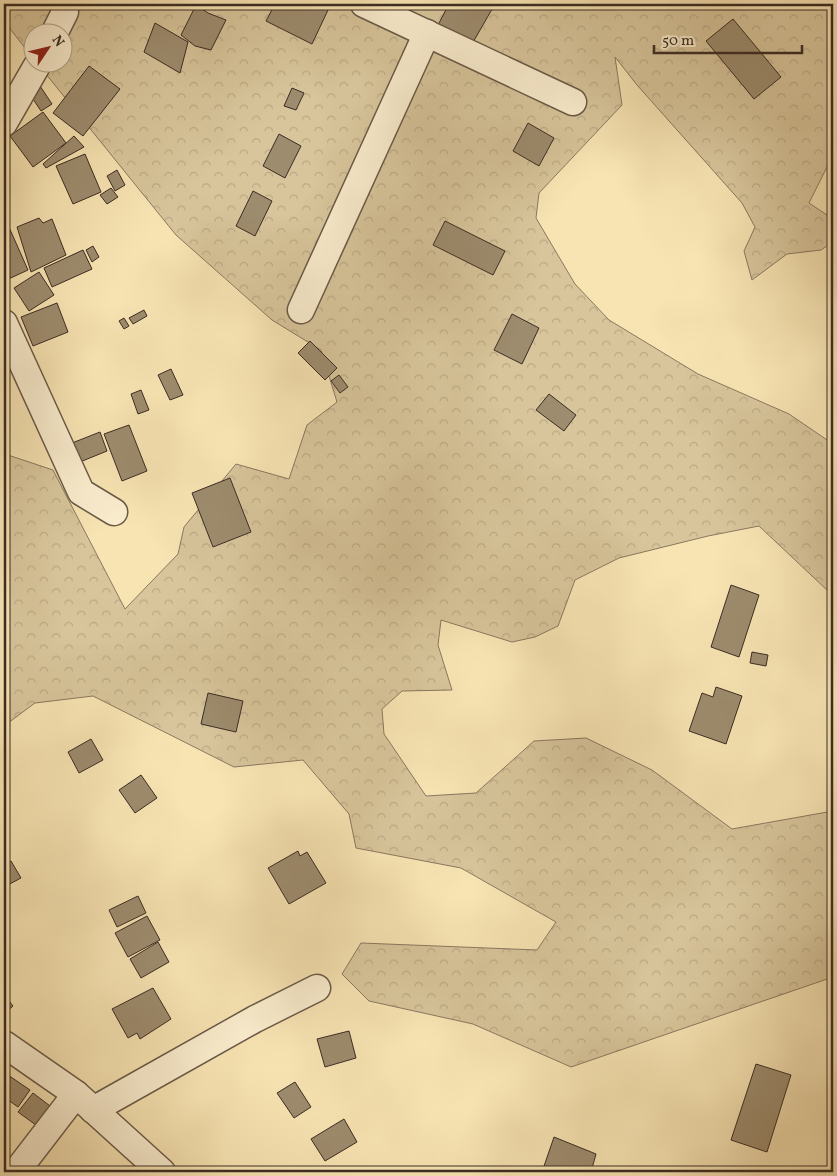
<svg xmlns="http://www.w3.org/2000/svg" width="837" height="1176" font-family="Vollkorn,serif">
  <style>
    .forest { fill: url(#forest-crowns); stroke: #8a7860 }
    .building { fill: #9d8c6e; stroke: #3b2c24 }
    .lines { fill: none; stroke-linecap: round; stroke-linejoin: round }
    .minor-casing { stroke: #6a5a48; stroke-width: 29 }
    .minor { stroke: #faedce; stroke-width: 26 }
  </style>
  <defs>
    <pattern id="forest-crowns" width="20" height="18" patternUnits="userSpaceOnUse" patternTransform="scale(1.25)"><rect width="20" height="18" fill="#d8c59b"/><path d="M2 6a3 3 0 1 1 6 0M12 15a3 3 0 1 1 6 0" fill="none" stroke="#baa985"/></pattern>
  </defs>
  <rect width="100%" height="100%" fill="#f8e4b3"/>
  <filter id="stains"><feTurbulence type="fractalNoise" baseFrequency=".004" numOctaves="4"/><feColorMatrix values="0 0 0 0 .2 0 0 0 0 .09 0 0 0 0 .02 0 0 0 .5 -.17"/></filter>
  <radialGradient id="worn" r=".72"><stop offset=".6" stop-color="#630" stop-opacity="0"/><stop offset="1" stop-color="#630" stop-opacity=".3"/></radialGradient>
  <polygon class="forest" points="4,4 810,4 826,9 833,6 833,155 809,203 833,219 833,242 821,250 787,254 752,280 744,251 755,227 742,203 637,85 615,57 622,105 539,193 536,218 575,284 609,320 698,374 789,414 833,444 833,581 828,591 759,526 708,536 619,558 575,580 558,626 535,637 512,642 441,620 438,645 452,690 402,691 382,709 384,734 426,796 476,793 534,741 586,738 652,770 732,829 833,811 833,977 571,1067 473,1024 369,1001 342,974 361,943 537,950 556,922 461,868 356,848 349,814 303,760 234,767 93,696 35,703 4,726 4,457 8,455 53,470 125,609 178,554 184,527 236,464 289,479 307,425 337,402 321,350 272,320 176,235 37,63 62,62 62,32 32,32 32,57 4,21"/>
  <g class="building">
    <polygon points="275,4 314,4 328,10 312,44 266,21"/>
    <polygon points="449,4 495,4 472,44 438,25"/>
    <polygon points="196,5 208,13 226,20 211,50 195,46 181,35"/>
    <polygon points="733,19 781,77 754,99 706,41"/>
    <polygon points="155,23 188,42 180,73 144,52"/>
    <polygon points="89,66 120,89 83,136 53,113"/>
    <polygon points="38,83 52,104 41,111 27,90"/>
    <polygon points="292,88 304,93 296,110 284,106"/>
    <polygon points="43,112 66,143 33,167 10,136"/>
    <polygon points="528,123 554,138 539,166 513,151"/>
    <polygon points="279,134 301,146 285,178 263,166"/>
    <polygon points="74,136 84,147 46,168 43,164"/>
    <polygon points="85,154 101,192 73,204 56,166"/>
    <polygon points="117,170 125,185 115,191 107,176"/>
    <polygon points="111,188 118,197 107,204 100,195"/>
    <polygon points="253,191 272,201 255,236 236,226"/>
    <polygon points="39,218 43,223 52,219 66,255 31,272 17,227"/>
    <polygon points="445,221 505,251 493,275 433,245"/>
    <polygon points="8,225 28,270 4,281 4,227"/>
    <polygon points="93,246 99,257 92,262 86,250"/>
    <polygon points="83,250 92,269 52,287 44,268"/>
    <polygon points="39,272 54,295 29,311 14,288"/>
    <polygon points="57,303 68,332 33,346 21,317"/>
    <polygon points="144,310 147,316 133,324 129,318"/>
    <polygon points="512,314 539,328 522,364 494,350"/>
    <polygon points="124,318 129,326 124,329 119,321"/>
    <polygon points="310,341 337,368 325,380 298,353"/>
    <polygon points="171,369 183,395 170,400 158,375"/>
    <polygon points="339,375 348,387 340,393 331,381"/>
    <polygon points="141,390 149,410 138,414 131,394"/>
    <polygon points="549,394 576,415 564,431 536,410"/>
    <polygon points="129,425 147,471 122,481 104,434"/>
    <polygon points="100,432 107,451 75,464 67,445"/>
    <polygon points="230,478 251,532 213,547 192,493"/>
    <polygon points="731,585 759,595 739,657 711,647"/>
    <polygon points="752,652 768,655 766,666 750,663"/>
    <polygon points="716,687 742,696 726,744 689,731 702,693 713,697"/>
    <polygon points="208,693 243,701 236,732 201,724"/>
    <polygon points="91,739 103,760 79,773 68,752"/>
    <polygon points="141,775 157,798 135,813 119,790"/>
    <polygon points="298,851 300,856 307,852 326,883 289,904 268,868"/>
    <polygon points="11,861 21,878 4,887 4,865"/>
    <polygon points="138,896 146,913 117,927 109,910"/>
    <polygon points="147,916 160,940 128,957 115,933"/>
    <polygon points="158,942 169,962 141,978 130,959"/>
    <polygon points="153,988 171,1019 140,1039 137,1033 128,1038 112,1009"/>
    <polygon points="4,995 13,1006 4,1014"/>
    <polygon points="349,1031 356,1058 325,1067 317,1039"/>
    <polygon points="756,1064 791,1075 767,1152 731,1140"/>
    <polygon points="5,1073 30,1090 18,1107 4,1097"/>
    <polygon points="295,1082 311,1107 294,1118 277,1093"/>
    <polygon points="33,1093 54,1109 40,1128 18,1112"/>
    <polygon points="344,1119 357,1142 325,1161 311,1139"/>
    <polygon points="554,1137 596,1154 591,1172 542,1172"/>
  </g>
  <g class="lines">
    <g class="minor-casing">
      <g id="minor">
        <polyline points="364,4 573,102"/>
        <polyline points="55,32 65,12 63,4"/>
        <polyline points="4,123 39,62"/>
        <polyline points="301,310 427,33"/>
        <polyline points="4,323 81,492 114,512"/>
        <polyline points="4,1044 76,1094 162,1172"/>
        <polyline points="93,1110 255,1019 317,988"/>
        <polyline points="16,1172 76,1094"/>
      </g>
    </g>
    <use href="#minor" class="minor"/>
  </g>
  <rect width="837" height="1176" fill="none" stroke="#f8e4b3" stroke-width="20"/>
  <rect x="5" y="5" width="827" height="1166" fill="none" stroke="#3b2c24" stroke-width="2.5"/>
  <rect x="10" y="10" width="817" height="1156" fill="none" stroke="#3b2c24"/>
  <g transform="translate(48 48) rotate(55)"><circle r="24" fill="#faedce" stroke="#aea08a"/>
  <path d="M0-4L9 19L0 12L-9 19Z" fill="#8f2418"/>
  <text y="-8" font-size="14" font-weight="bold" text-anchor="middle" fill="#3b2c24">N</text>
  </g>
  <path d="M654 45v8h148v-8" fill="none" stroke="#3b2c24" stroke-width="2.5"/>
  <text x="662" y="45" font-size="15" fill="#3b2c24" stroke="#faedce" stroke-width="4" paint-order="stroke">50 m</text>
  <rect width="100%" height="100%" filter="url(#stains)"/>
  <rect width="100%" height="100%" fill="url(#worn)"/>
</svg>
